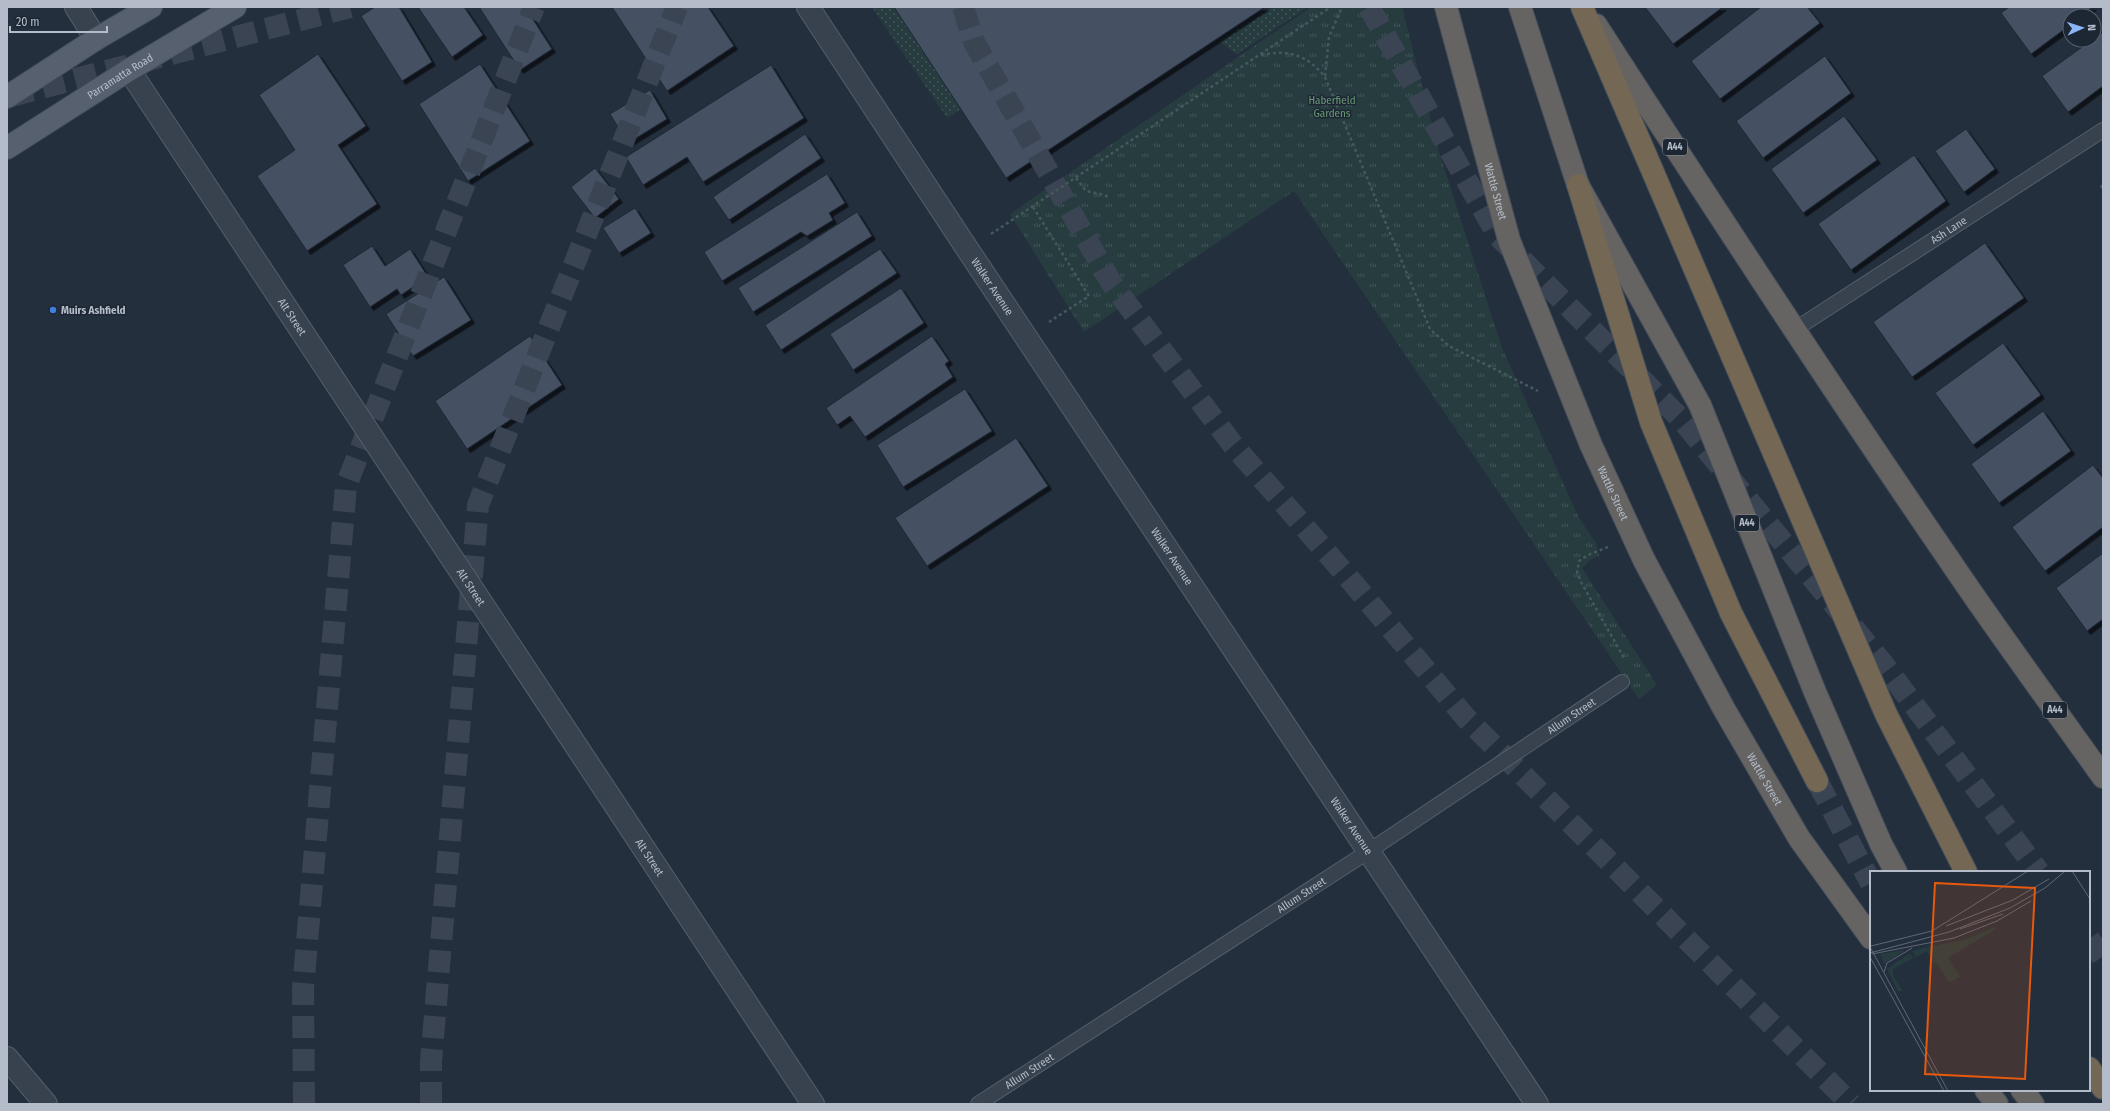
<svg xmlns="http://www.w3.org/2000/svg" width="2110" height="1111" font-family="'Fira Sans Condensed',sans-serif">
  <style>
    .grass { fill: url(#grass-tufts) }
    .garden { fill: url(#garden-dots) }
    .building { fill: #455162; stroke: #1f2835; filter: url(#shadow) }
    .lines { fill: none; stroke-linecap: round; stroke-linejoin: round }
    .motorway-tunnel { stroke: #3a4453; stroke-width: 22; stroke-dasharray: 22 11; stroke-linecap: butt }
    .service-casing { stroke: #565f6c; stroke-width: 16 }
    .minor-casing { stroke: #565f6c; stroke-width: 24 }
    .primary-casing { stroke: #414a57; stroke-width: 24 }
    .trunk-casing { stroke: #434c59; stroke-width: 24 }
    .motorway-casing { stroke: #434c59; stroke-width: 24 }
    .path { stroke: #44595c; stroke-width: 2.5; stroke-dasharray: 3 3; stroke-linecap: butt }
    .service { stroke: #38414e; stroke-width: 14 }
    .minor { stroke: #38414e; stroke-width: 22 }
    .primary { stroke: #56606e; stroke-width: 22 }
    .trunk { stroke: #656462; stroke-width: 22 }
    .motorway { stroke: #746855; stroke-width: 22 }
    .shop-dot { fill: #3f7fe0; stroke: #1d2633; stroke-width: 1.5 }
    .labels { text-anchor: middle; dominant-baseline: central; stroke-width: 3; stroke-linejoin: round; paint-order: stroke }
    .shield { fill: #1d2633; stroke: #878f9c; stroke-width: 1 }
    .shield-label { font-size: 10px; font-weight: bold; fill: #b4bcc9 }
    .street-label { font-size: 11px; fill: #b4bcc9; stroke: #1d2633 }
    .park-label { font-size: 11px; fill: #6b9a76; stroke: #1d2633 }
    .poi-label { font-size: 11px; font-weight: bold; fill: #b4bcc9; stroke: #1d2633; text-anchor: start }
    .inset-road { fill: none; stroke: #5e6776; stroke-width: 1 }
    .view { fill: #e8590c; fill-opacity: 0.15; stroke: #e8590c; stroke-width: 2 }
    .inset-edge { fill: none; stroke: #b4bcc9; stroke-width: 2 }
  </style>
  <defs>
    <pattern id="grass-tufts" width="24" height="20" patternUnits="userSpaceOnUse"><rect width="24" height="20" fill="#263c3f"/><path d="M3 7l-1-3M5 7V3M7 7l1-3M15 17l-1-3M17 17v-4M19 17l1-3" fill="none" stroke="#435659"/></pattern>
    <pattern id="garden-dots" width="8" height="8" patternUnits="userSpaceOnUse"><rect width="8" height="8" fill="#263c3f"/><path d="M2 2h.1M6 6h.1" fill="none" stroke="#435659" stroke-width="1.8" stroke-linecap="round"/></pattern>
    <filter id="shadow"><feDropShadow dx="3.5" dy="3.5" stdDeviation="0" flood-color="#0009"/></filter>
  </defs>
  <rect width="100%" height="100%" fill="#242f3e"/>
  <polygon class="grass" points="1311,7 1402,7 1439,152 1502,348 1579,518 1596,543 1599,556 1590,560 1582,568 1657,685 1639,699 1294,191 1084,332 1010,214"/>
  <g class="garden">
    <polygon points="872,7 894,7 961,109 947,118"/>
    <polygon points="1272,7 1308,7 1237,54 1219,41"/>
  </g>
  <g class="building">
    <polygon points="375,7 399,7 432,62 402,81 361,16"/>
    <polygon points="418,7 464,7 483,35 452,57"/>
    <polygon points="479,7 525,7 552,49 520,70"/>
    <polygon points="612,7 708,7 734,46 667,91"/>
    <polygon points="894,7 1265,7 1006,178"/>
    <polygon points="1645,7 1723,7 1673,44"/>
    <polygon points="1761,7 1807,7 1820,23 1720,99 1691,61"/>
    <polygon points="2009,7 2093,7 2081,16 2070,16 2070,25 2031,54 2001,13"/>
    <polygon points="2103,32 2103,86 2068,112 2042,76"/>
    <polygon points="318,54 366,126 338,145 377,204 307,251 257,176 295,150 259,95"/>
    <polygon points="1825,56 1851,93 1763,158 1736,121"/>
    <polygon points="480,64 530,141 468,181 419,104"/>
    <polygon points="771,65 804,118 703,182 687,157 643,185 626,157"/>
    <polygon points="650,90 667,119 628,143 610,114"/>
    <polygon points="1844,116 1877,160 1803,213 1771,169"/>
    <polygon points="1966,129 1995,169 1964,192 1935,151"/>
    <polygon points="805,134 821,158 729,220 713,197"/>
    <polygon points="1914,155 1946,201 1851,270 1818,224"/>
    <polygon points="595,168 619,199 595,218 571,187"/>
    <polygon points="827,174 845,203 829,213 833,220 807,236 801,232 722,281 704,252"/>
    <polygon points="2103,183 2103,192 2099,186"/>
    <polygon points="635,208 651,233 619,253 603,228"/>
    <polygon points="857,212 872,236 753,312 738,288"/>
    <polygon points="1985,243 2024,298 1912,377 1873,322"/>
    <polygon points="372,246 385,266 410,249 428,277 401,295 397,289 370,307 343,265"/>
    <polygon points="880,249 897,273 781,350 765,325"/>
    <polygon points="444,277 471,320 413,356 386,314"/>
    <polygon points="901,288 924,323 853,370 830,334"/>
    <polygon points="530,336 562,385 467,449 435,401"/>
    <polygon points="932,336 949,361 945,364 953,377 865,437 850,416 837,425 826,408"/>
    <polygon points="2003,343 2041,395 1973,445 1935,393"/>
    <polygon points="965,389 992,431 903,487 877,445"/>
    <polygon points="2043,411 2071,451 1999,503 1971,464"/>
    <polygon points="1016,438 1048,486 927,566 895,518"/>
    <polygon points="2093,465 2103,478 2103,527 2045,571 2012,527"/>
    <polygon points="2103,553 2103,619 2087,631 2056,588"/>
  </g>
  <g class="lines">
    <g class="motorway-tunnel">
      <polyline points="963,7 974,42 1112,284 1233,445 1347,576 1466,718 1851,1104"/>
      <polyline points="1369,7 1498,236 1683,421 1884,665 2039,872"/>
      <polyline points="11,96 350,7"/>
      <polyline points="1817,781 1871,883"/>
      <polyline points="2089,939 2103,958"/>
      <polyline points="304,1104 303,989 346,486 534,7"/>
      <polyline points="431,1104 431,1062 478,505 677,7"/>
    </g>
    <g class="service-casing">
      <g id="service">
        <path id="s1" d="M1794,330l309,-200"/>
        <path id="s2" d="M978,1104l391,-253 253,-169"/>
      </g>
    </g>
    <g class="minor-casing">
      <g id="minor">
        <polyline points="76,7 96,39"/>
        <path id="s3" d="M808,7l160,243 569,854"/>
        <path id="s4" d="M129,70l684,1034"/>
        <polyline points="7,1058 46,1104"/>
      </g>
    </g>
    <g class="primary-casing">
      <g id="primary">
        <polyline points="7,97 96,39 151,7"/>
        <path id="s5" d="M7,148l122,-78 106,-63"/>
      </g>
    </g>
    <g class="trunk-casing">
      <g id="trunk">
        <path id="s6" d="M1446,7l63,233 82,205 53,115 80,149 75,129 72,100"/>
        <polyline points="1520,7 1578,185 1700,405 1815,692 1881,844 1896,872"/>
        <path d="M1596,25c116,180 233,360 354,536 49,73 102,144 153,216"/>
        <polyline points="1986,1090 1997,1104"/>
        <polyline points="2022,1090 2033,1104"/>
      </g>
    </g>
    <g class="motorway-casing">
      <g id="motorway">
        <polyline points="1582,7 1886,714 1966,872"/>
        <polyline points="1578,185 1651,422 1731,613 1817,781"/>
        <polyline points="2089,1068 2103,1088"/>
      </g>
    </g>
    <g class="path">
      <path d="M1261,55c28,-6 46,0 64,22l105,252 19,17 89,45"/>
      <polyline points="1325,76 1329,37 1342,7"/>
      <polyline points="1076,178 1086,191 1105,195 1109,198"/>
      <polyline points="1033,207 1089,296 1049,322"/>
      <polyline points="991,234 1331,7"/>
      <polyline points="1608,547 1588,555 1579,561 1577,572 1581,582 1624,658"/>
    </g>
    <use href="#service" class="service"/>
    <use href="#minor" class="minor"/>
    <use href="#primary" class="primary"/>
    <use href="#trunk" class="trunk"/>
    <use href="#motorway" class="motorway"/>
  </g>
  <circle class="shop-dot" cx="53" cy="310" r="4"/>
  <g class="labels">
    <g class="shield">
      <rect x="1663" y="139" width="24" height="16" rx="3"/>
      <rect x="1735" y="515" width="24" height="16" rx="3"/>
      <rect x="2043" y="702" width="24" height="16" rx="3"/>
    </g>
    <g class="shield-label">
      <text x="1675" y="147">A44</text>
      <text x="1747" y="523">A44</text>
      <text x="2055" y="710">A44</text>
    </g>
    <g class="street-label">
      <text stroke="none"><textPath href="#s5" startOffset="134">Parramatta Road</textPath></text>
      <text stroke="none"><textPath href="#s6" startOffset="191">Wattle Street</textPath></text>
      <text stroke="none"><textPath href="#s1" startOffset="184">Ash Lane</textPath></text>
      <text stroke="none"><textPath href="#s3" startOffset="335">Walker Avenue</textPath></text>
      <text stroke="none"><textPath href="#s4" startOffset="296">Alt Street</textPath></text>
      <text stroke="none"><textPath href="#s6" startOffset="515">Wattle Street</textPath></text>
      <text stroke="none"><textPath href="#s3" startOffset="659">Walker Avenue</textPath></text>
      <text stroke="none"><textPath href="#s4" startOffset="620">Alt Street</textPath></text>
      <text stroke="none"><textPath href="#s2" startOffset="709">Allum Street</textPath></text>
      <text stroke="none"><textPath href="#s6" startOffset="839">Wattle Street</textPath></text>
      <text stroke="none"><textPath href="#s3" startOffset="983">Walker Avenue</textPath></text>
      <text stroke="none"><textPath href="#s4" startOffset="944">Alt Street</textPath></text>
      <text stroke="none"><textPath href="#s2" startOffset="385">Allum Street</textPath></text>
      <text stroke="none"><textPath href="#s2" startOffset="61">Allum Street</textPath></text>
    </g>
    <g class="park-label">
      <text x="1332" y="100">Haberfield<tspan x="1332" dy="13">Gardens</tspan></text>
    </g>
    <g class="poi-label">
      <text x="61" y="310">Muirs Ashfield</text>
    </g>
  </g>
  <g transform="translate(1870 871)">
    <rect width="220" height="220" fill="#242f3e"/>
    <path d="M125,56l1,2 -48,29 12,19 -11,6 -22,-36 36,-7z" fill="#263c3f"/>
    <path d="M34,79l-2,2 -18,12 -4,-10z" fill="#263c3f"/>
    <path d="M57,76l9,15 -2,2 -7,-13 -11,6 -4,-6zM40,82l3,5 -20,11v7l10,15h-5l-11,-22z" fill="#263c3f"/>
    <path class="inset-road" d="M202,0l18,28M76,55l67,-26 36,-21M90,58l43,-15M0,73l1,2 61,-15 96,-60M0,76l78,144M0,82l79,-21 61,-24 35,-20 20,-17M2,83l82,-16 43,-17 34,-20M0,86l74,134M14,101l3,-9 25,-15"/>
    <path class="view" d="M65,12l100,5 -10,191 -100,-5z"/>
    <rect width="220" height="220" class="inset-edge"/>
  </g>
  <rect width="2110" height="1111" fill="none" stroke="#b4bcc9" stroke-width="16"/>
  <g transform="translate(2082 28) rotate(87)"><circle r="19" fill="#1d2633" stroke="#59626f"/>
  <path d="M0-3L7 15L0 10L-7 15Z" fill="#8ab4f8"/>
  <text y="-6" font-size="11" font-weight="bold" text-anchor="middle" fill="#b4bcc9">N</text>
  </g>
  <path d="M10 26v6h97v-6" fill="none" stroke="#b4bcc9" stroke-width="2"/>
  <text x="16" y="26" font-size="12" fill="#b4bcc9" stroke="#1d2633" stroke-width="3" paint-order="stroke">20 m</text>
</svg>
